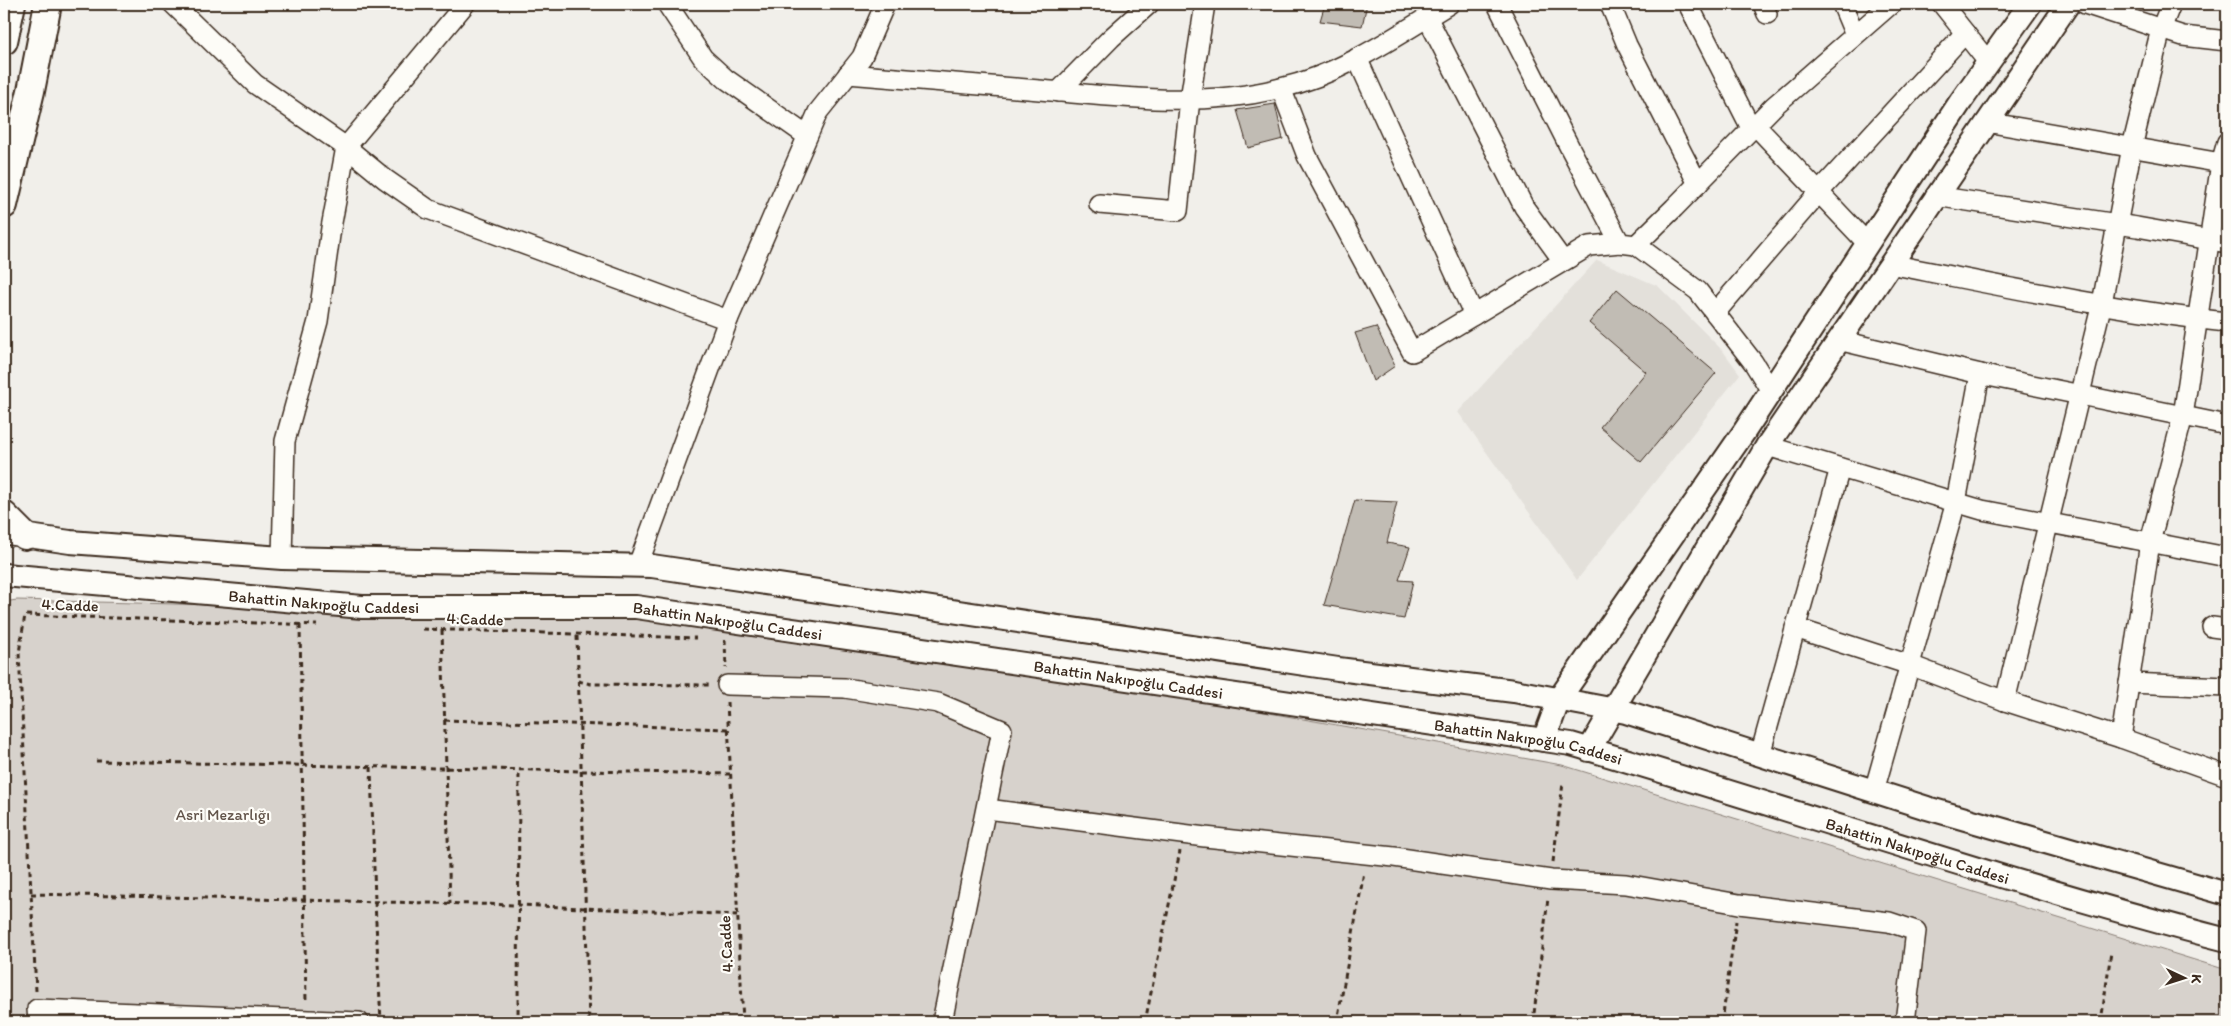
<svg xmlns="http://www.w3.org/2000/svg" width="2231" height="1026" font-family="Itim,sans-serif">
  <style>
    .built { fill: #e3e0da }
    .green { fill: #d7d2cc; stroke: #897e75 }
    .building { fill: #c1bcb4; stroke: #3b2a1e }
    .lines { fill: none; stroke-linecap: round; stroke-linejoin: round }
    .minor-casing { stroke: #3b2a1e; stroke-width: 22 }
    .major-casing { stroke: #3b2a1e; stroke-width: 26 }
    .highway-casing { stroke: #3b2a1e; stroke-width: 30 }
    .path { stroke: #3b2a1e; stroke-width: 3; stroke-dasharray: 5 4; stroke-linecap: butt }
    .minor { stroke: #fdfcf7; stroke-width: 19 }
    .major { stroke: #fdfcf7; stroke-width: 22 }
    .highway { stroke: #fdfcf7; stroke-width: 26 }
    .labels { text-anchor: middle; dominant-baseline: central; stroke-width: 4.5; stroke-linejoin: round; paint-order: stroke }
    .street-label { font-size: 16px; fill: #3b2a1e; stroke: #fdfcf7 }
    .park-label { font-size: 16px; fill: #62544a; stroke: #fdfcf7 }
  </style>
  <rect width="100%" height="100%" fill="#f1efea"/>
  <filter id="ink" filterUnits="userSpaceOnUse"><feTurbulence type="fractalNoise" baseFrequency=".02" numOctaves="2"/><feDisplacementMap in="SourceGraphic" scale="10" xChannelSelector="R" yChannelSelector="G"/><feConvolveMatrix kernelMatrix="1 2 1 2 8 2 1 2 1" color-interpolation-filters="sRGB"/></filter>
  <g filter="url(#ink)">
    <polygon class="built" points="1597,260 1658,286 1723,351 1740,374 1577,580 1458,412"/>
    <polygon class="green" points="17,600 649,616 1106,684 1562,765 2227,970 2227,1022 4,1022 4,602"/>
    <g class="building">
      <polygon points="1325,4 1367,4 1362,26 1320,21"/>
      <polygon points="1275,104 1283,139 1248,148 1237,110"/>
      <polygon points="1617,289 1716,373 1641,462 1600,427 1646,372 1589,323"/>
      <polygon points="1376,327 1395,366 1373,381 1355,333"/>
      <polygon points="1355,500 1397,502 1387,543 1410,547 1399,580 1413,581 1404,619 1324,605"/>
    </g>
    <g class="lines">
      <g class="minor-casing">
        <g id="minor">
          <polyline points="173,4 255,84 346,147 385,179 428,209 728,320"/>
          <polyline points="667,4 703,58 726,79 807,136"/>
          <polyline points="1497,4 1570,148 1620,243 1636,245 1674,208 1774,106 1891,4"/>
          <polyline points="1610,4 1627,45 1698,184"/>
          <polyline points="1688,4 1751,128"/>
          <polyline points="1763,4 1767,14"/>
          <polyline points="1842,4 1855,35"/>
          <polyline points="1942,4 1988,62"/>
          <polyline points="2085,4 2183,36 2227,41"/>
          <polyline points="1427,17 1524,207 1563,261"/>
          <polyline points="1357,58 1474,315"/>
          <path d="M848,74c68,6 136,12 203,17 77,7 154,16 230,-3 61,-14 115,-52 168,-84"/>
          <polyline points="1281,88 1307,156 1412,352 1589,246 1620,243"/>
          <polyline points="1058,92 1111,38 1149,4"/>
          <polyline points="1986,122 2227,164"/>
          <polyline points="1755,125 1867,243"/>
          <polyline points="1935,196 2137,227 2227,243"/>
          <polyline points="1099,204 1178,211 1190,99 1205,4"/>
          <polyline points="1636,245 1698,291 1753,362 1771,391"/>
          <path d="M1890,264c111,22 224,46 337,58"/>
          <polyline points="1715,313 1819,192 1965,33"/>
          <polyline points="1838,340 1993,377 2227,425"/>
          <polyline points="1767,446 1982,510 2227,557"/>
          <polyline points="282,558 285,441 318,321 331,228 346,147 465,4"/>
          <polyline points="638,565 728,320 818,112 862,57 885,4"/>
          <polyline points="2212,627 2227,629"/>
          <polyline points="1795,628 1910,665 2005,701 2121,738 2227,776"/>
          <polyline points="2129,683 2227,687"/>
          <polyline points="727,685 845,688 938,703 1002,730 942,1022"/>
          <polyline points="2005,701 2102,303 2132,147 2161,29 2171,4"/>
          <polyline points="2121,738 2150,542 2183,416 2221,163 2227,142"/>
          <polyline points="1760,755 1840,468"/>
          <polyline points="1874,791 1956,502 1980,374"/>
          <polyline points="987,809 1205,837 1394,857 1551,880 1626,884 1739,904 1889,922 1916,931 1905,1022"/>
          <polyline points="38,1022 37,1009 359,1022"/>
        </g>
      </g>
      <g class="major-casing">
        <g id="major">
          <polyline points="8,533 70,542 282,558 652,566 1338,669 1514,691 1626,712 1927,808 2227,894"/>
          <path id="s1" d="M4,575l358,32h274l935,137c219,64 435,139 656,196"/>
          <polyline points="1544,740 1559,699 1744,432 1961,101 2030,4"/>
          <polyline points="1589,750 1767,446 2068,4"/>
        </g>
      </g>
      <g class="highway-casing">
        <g id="highway">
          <polyline points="4,41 12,4"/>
          <polyline points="4,205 31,91 48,4"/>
          <polyline points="4,515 25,536"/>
        </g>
      </g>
      <g class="path">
        <polyline points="300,625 306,1003"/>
        <polyline points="423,629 696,638"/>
        <polyline points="442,630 450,904"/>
        <polyline points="577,636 589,1022"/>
        <polyline points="725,640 726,668"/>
        <polyline points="578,681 591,684 711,685"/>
        <polyline points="727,702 743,1022"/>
        <polyline points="444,720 728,729"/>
        <polyline points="96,761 730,774"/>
        <polyline points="371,767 375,902 381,1022"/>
        <polyline points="1553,862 1563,783"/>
        <polyline points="31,894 518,905 737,915"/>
        <polyline points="36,991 19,653 25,615 317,625"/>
        <polyline points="1722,1021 1733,1022"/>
        <polyline points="518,1022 519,770"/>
        <polyline points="1145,1022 1180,851"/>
        <polyline points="1337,1022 1364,872"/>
        <polyline points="1533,1022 1548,898"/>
        <polyline points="1722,1022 1736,921"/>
        <polyline points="2101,1022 2111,952"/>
      </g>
      <use href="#minor" class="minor"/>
      <use href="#major" class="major"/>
      <use href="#highway" class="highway"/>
    </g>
  </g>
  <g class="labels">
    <g class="street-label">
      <text stroke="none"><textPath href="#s1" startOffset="321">Bahattin Nakıpoğlu Caddesi</textPath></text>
      <text transform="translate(70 605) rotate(2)">4.Cadde</text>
      <text transform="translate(475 619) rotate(2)">4.Cadde</text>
      <text stroke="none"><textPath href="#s1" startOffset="726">Bahattin Nakıpoğlu Caddesi</textPath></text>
      <text stroke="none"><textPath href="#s1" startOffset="1131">Bahattin Nakıpoğlu Caddesi</textPath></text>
      <text stroke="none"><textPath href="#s1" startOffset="1536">Bahattin Nakıpoğlu Caddesi</textPath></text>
      <text stroke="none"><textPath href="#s1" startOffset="1941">Bahattin Nakıpoğlu Caddesi</textPath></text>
      <text transform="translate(726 944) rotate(-93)">4.Cadde</text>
    </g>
    <g class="park-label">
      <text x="223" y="814">Asri Mezarlığı</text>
    </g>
  </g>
  <rect width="2231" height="1026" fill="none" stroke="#fdfcf7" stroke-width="20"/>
  <rect x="10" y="10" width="2211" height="1006" fill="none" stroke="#3b2a1e" stroke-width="2" filter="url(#ink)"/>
  <g transform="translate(2184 978) rotate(94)" stroke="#fdfcf7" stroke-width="4" paint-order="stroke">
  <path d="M0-4L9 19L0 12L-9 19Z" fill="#3b2a1e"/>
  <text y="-8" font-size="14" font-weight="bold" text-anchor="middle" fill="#3b2a1e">K</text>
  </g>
</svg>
